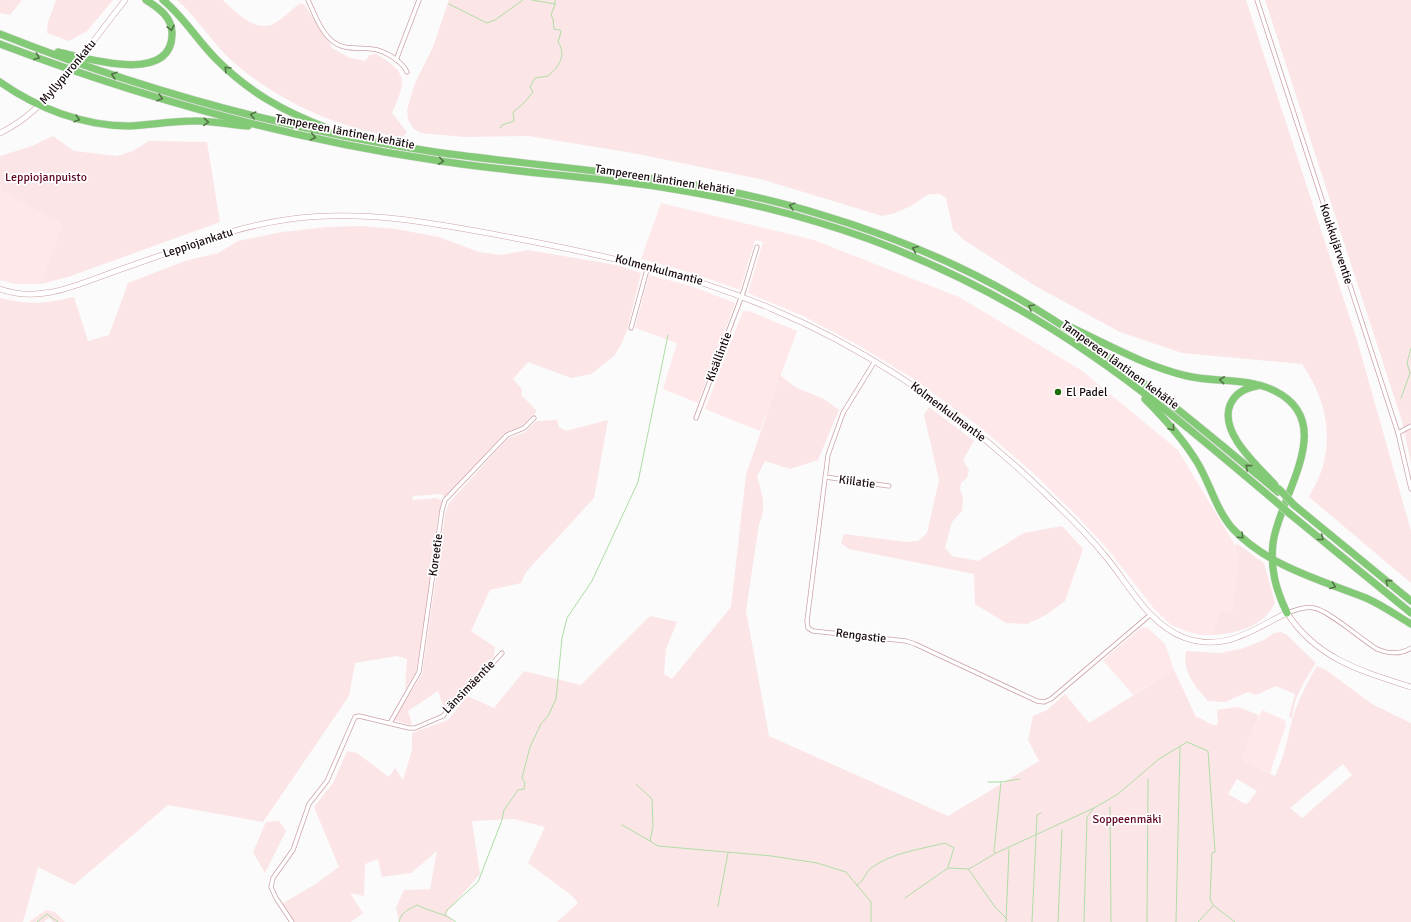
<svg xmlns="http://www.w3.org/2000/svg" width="1411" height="922" font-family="Signika,sans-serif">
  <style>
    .built { fill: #fee8ea }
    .green { fill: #fce5e7; fill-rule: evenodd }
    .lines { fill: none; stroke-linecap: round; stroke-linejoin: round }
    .stream { stroke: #afdda6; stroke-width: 1 }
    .street-casing { stroke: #cca3a7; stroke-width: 5 }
    .secondary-casing { stroke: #cca3a7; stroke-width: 6 }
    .highway-casing { stroke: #dad8d8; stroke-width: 8 }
    .street { stroke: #fff; stroke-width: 3.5 }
    .secondary { stroke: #fff; stroke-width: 5 }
    .highway { stroke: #82ca75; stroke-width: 7 }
    .secondary-bridge-casing { stroke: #cca3a7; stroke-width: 6; stroke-linecap: butt }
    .highway-bridge-casing { stroke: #dad8d8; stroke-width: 8; stroke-linecap: butt }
    .secondary-bridge { stroke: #fff; stroke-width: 5 }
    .highway-bridge { stroke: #82ca75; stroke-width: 7 }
    .oneway { stroke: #537446 }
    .poi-dot { fill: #1f6c0d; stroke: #fff; stroke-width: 1.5 }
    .labels { text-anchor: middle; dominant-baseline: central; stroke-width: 3.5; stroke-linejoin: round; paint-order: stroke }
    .street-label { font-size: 12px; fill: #190b0d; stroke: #fff }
    .park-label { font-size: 12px; fill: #5c0320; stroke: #fff }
    .poi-label { font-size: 12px; fill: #190b0d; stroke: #fff; text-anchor: start }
  </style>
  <rect width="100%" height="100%" fill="#fbfbfb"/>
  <g class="built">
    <polygon points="0,184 4,193 62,224 41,284 15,284 0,280"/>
    <polygon points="661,203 814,240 959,297 1081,370 1178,450 1238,550 1239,556 1232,612 1220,609 1214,630 1210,635 1200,635 1188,632 1171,625 1155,610 1110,552 1078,517 1033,473 980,427 912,378 858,345 801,315 748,293 763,242 755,240 740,290 692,273 641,259"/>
    <polygon points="649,275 691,286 735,303 698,403 663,389 677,343 635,328"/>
    <polygon points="743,311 749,311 797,331 760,431 705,409"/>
    <polygon points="1145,627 1149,629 1165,644 1174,670 1133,695 1103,660 1141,628"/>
    <polygon points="1262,710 1284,720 1286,725 1270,773 1240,760"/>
  </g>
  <g class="green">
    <polygon points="0,0 22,0 10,15 0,13"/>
    <polygon points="56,0 113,0 87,31 69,41 47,33 48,22"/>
    <path d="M177,0h46c11,11 31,31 48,25 10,-4 20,-15 28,-21h5l28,44 18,10 15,3 5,-6 6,-1c33,19 30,27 16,59l15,19 -4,5c-61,-6 -124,-35 -171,-76 -20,-18 -34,-43 -55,-61z"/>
    <path d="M449,0h797l111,340 54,191v52l-102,-86c5,-10 11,-20 14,-31 10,-38 0,-71 -21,-102l-120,-11 -62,-21 -83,-45 -73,-47 -11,-10 -7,-32 -6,-4h-11l-18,12 -16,7 -13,3 -118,-36 -131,-27 -105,-17 -64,1 -43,-4 -7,-4 -6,-9 -1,-10 8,-27 18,-36z"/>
    <polygon points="1265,0 1411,0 1411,463 1402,421"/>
    <polygon points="53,136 74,151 117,156 133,151 149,141 207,142 220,222 68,277 41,284 62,224 4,193 0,184 0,156 32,146"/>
    <path d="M360,226l36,3 43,8 40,15 22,3 27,-5 88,15 25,8 -14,57 -5,13 -8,13 -23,18 -20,4 -43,-16 -15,17 9,10 -1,6 16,16 -16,16 -17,7 -58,64 -5,-4 -28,2 -1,4 25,-2 6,4 -5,14 -9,79 -13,77 -11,18 2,-31 -10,-3 -42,7 -6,33 -86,126 -95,-17 -94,80 -36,-18 -15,55h-23v-624c30,7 44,6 74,-1l14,44 21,-6 19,-52 57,-22 33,-8 20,-12 44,-9 46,-5z"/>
    <path d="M780,375l15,12 29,12 15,11 -21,50 -28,9 -25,-8 -8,15c5,18 10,31 2,48l-13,87 23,125 179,80 91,-55 -11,-21 5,-24 14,-6 18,-16 24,29 85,-53 22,47c8,1 13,9 21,8l1,-3 -1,-12 21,-3 21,8 -18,45 34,16c11,-22 13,-44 20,-65 6,-16 13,-31 22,-45l9,4 46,34 39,19v199h-854l21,-19 -7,-8 -43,-32 17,-36 -31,-8 -42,2 8,53 -34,39 8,9h-55l-3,-14 8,-18 26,-1 7,-38 -26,22 -29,4 -4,-18 -13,5 -1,32 -14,-3 13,20 -12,9h-59l-12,-17 34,-20 25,-18 -25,-60 19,-24 14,-32 10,2 32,24 6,-9 8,12 9,-30v-17l36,-13 19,-24 27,12 30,-37 57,14 69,-69 27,6 -11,27 -2,25 8,5 59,-72 15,-132zM1343,764l9,11 -50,43 -12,-10zM1237,779l20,12 -9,12 -3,1 -17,-10z"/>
    <polygon points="929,407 974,441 963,460 969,470 967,478 961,483 960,489 963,497 962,511 952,522 945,548 952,556 978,561 1024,533 1062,526 1083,549 1065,601 1046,615 1027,624 1006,623 975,604 974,574 849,549 841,543 844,534 905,542 918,541 927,533 939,480 924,415"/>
    <polygon points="557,420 559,427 566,431 608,420 594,498 526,572 521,583 490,590 471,631 495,647 494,656 456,695 445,711 438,691 408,711 412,724 410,725 394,720 422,674 445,515 449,503 507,439 525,432 536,421"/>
    <path d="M1236,544c5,1 21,15 28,19l11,40c-11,24 -40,31 -65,32l4,-5 6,-21 12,3 7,-56 -4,-9z"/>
    <path d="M1281,632l6,3 29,28c-11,17 -23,35 -24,56l-3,-3 6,-22 -19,-8 -20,9 -8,-3 -23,10 -17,-1c-13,-15 -26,-29 -22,-50l34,2 21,-4 23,-9 10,-7z"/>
    <polygon points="279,821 286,831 265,873 253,852 266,822"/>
    <polygon points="46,910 55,912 65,922 53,922 49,918 44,922 29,922"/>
  </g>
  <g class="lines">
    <g class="stream">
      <polyline points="532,0 555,4"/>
      <polyline points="449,4 487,23 495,20 523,0"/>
      <path d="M500,128l2,-3 12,-4 -1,-9 11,-9 9,-11 -3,-5 5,-9 13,-2c11,-9 19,-21 10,-34l3,-10 -1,-2 -6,-1 -1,-10 -2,-4 4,-11v-4"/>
      <polyline points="1401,398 1410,373 1407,363 1411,348"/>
      <polyline points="988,782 1001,782 1020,779"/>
      <polyline points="636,784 652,799 653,826 650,841 658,846 772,856 817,863 846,872 871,902 871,922"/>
      <polyline points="1110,807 1111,922"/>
      <polyline points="622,825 650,841"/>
      <polyline points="995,853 994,851 1001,782"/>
      <polyline points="969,870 995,907 1007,919"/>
      <path d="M857,885c8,-5 8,-12 14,-17 20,-15 50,-19 74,-25l9,5 -6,19"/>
      <polyline points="905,898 948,868 969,869 996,853 1094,808 1118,794 1159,759 1187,742 1208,751 1215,852 1212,853 1210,899 1213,905 1235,922"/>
      <polyline points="718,906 728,853"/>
      <polyline points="445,915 447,910 478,882 502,820 504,810 518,790 524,789 525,783 522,778 530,747 541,724 548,716 556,699 562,638 567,618 592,581 638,482 668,335"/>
      <polyline points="37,922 47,914 58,922"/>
      <path d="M399,922c2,-10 9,-12 18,-17 13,7 28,8 39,17"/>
      <polyline points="1006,922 1009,849"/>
      <polyline points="1032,922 1037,815 1041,813"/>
      <polyline points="1058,922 1062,830"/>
      <polyline points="1084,922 1087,817 1093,809"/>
      <polyline points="1147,922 1148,779"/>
      <polyline points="1176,922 1180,747"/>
      <polyline points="1198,922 1213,906"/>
    </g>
    <g class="street-casing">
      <g id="street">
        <path d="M308,0c6,13 12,30 23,40 12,11 27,7 41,9 12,1 30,12 35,23"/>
        <polyline points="1257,0 1398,433 1411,489"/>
        <polyline points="396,60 419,0"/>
        <polyline points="631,328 648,266"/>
        <polyline points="875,361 843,413 828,455 807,621 808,628 813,631 906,641 915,644 1037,701 1044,702 1051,699 1150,615"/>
        <polyline points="696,418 744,290 757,247"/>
        <polyline points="1398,433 1411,426"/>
        <polyline points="825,477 889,486"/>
        <path d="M1287,613c9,-3 18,-7 27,-5 14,2 48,32 63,41 12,5 23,6 34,-1"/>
        <polyline points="390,723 419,672 442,510 445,500 507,435 524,428 534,418"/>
        <polyline points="292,922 276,898 271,887 273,878 293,850 309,804 327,781 355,717 359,716 409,728 415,728 443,716 457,698 469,689 502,653"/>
      </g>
    </g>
    <g class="secondary-casing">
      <g id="secondary">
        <polyline points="88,48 125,0"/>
        <path d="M0,133c25,-12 43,-30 61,-51"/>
        <path d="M0,289c37,13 70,-1 105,-14 22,-8 45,-16 68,-24 39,-14 78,-27 118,-32 76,-10 149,5 223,19 88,17 174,35 258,71 105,44 197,110 279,190 19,18 38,37 55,58 24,29 42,67 79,81 41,14 68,-9 102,-25 30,46 74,58 124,74"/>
      </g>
    </g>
    <g class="highway-casing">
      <g id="highway">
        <path d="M163,0c21,17 34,40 53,59 34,34 67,52 111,69"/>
        <path d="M0,34c139,55 287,96 435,118 129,18 259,23 384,62 81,24 162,59 233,105 81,51 153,112 226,173"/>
        <path d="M0,44c140,53 286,94 434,116 75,12 152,16 227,27 71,11 141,28 208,52 78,29 153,68 221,115 65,44 124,96 184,146"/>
        <path d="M58,52c27,6 113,33 114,-17 1,-17 -13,-27 -26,-35"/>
        <path d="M0,82c37,26 83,44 129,44 21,-1 42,-5 64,-5 18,-1 37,4 55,5"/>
        <path d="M1070,327c39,18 75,39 117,49 29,7 61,1 88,15 64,32 4,105 -2,152 -3,26 3,47 14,70"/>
        <path d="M1257,386c-12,2 -22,7 -27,19 -11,28 28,61 45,80"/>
        <path d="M1145,399c20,20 38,40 52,63 13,21 19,48 36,67 35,37 87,51 133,69 16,7 30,17 45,26"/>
        <polyline points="1294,505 1411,601"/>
        <polyline points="1290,514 1411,613"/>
      </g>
    </g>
    <use href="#street" class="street"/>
    <use href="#secondary" class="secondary"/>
    <use href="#highway" class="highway"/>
    <g class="secondary-bridge-casing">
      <polyline id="secondary-bridge" points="61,82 88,48"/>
    </g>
    <g class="highway-bridge-casing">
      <g id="highway-bridge">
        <polyline points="1279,489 1294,505"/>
        <polyline points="1274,500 1290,514"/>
      </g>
    </g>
    <use href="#secondary-bridge" class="secondary-bridge"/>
    <use href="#highway-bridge" class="highway-bridge"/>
  </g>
  <defs><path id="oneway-chevron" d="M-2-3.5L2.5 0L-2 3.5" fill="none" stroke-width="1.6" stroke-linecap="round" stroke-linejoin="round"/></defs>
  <g class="oneway">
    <use href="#oneway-chevron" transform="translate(171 28) rotate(78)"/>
    <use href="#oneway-chevron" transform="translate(37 57) rotate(20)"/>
    <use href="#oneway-chevron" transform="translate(227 69) rotate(-135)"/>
    <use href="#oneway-chevron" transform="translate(114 75) rotate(-162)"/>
    <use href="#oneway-chevron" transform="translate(160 98) rotate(17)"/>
    <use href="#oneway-chevron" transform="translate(253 115) rotate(-166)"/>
    <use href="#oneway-chevron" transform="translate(77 119) rotate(17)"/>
    <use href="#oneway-chevron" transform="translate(206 122) rotate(4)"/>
    <use href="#oneway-chevron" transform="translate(313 137) rotate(12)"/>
    <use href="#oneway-chevron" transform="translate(441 161) rotate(8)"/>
    <use href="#oneway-chevron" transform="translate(792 206) rotate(-165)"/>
    <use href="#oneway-chevron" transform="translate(915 249) rotate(-158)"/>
    <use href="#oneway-chevron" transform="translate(1031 307) rotate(-150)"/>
    <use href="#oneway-chevron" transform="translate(1222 380) rotate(-174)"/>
    <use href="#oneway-chevron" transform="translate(1172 428) rotate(50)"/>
    <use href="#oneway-chevron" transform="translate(1248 467) rotate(-140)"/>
    <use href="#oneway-chevron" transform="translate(1241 536) rotate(43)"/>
    <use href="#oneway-chevron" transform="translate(1321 538) rotate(38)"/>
    <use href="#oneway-chevron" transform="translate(1388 582) rotate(-139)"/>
    <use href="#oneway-chevron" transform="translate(1333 586) rotate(21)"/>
  </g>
  <circle class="poi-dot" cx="1058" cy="392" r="4"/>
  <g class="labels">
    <g class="street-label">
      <text transform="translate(68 72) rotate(-50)">Myllypuronkatu</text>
      <text transform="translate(345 132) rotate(11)">Tampereen läntinen kehätie</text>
      <text transform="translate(665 180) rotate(9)">Tampereen läntinen kehätie</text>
      <text transform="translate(198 243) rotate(-18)">Leppiojankatu</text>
      <text transform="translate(1336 244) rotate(72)">Koukkujärventie</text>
      <text transform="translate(659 270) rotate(15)">Kolmenkulmantie</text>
      <text transform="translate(719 357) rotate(-69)">Kisällintie</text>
      <text transform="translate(1120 365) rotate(36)">Tampereen läntinen kehätie</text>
      <text transform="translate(948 412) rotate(37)">Kolmenkulmantie</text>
      <text transform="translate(857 482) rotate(8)">Kiilatie</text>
      <text transform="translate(436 555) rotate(-82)">Koreetie</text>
      <text transform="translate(861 636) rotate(7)">Rengastie</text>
      <text transform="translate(469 687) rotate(-46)">Länsimäentie</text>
    </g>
    <g class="park-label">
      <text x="46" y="177">Leppiojanpuisto</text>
      <text x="1127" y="819">Soppeenmäki</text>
    </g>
    <g class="poi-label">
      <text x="1066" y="392">El Padel</text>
    </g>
  </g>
</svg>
